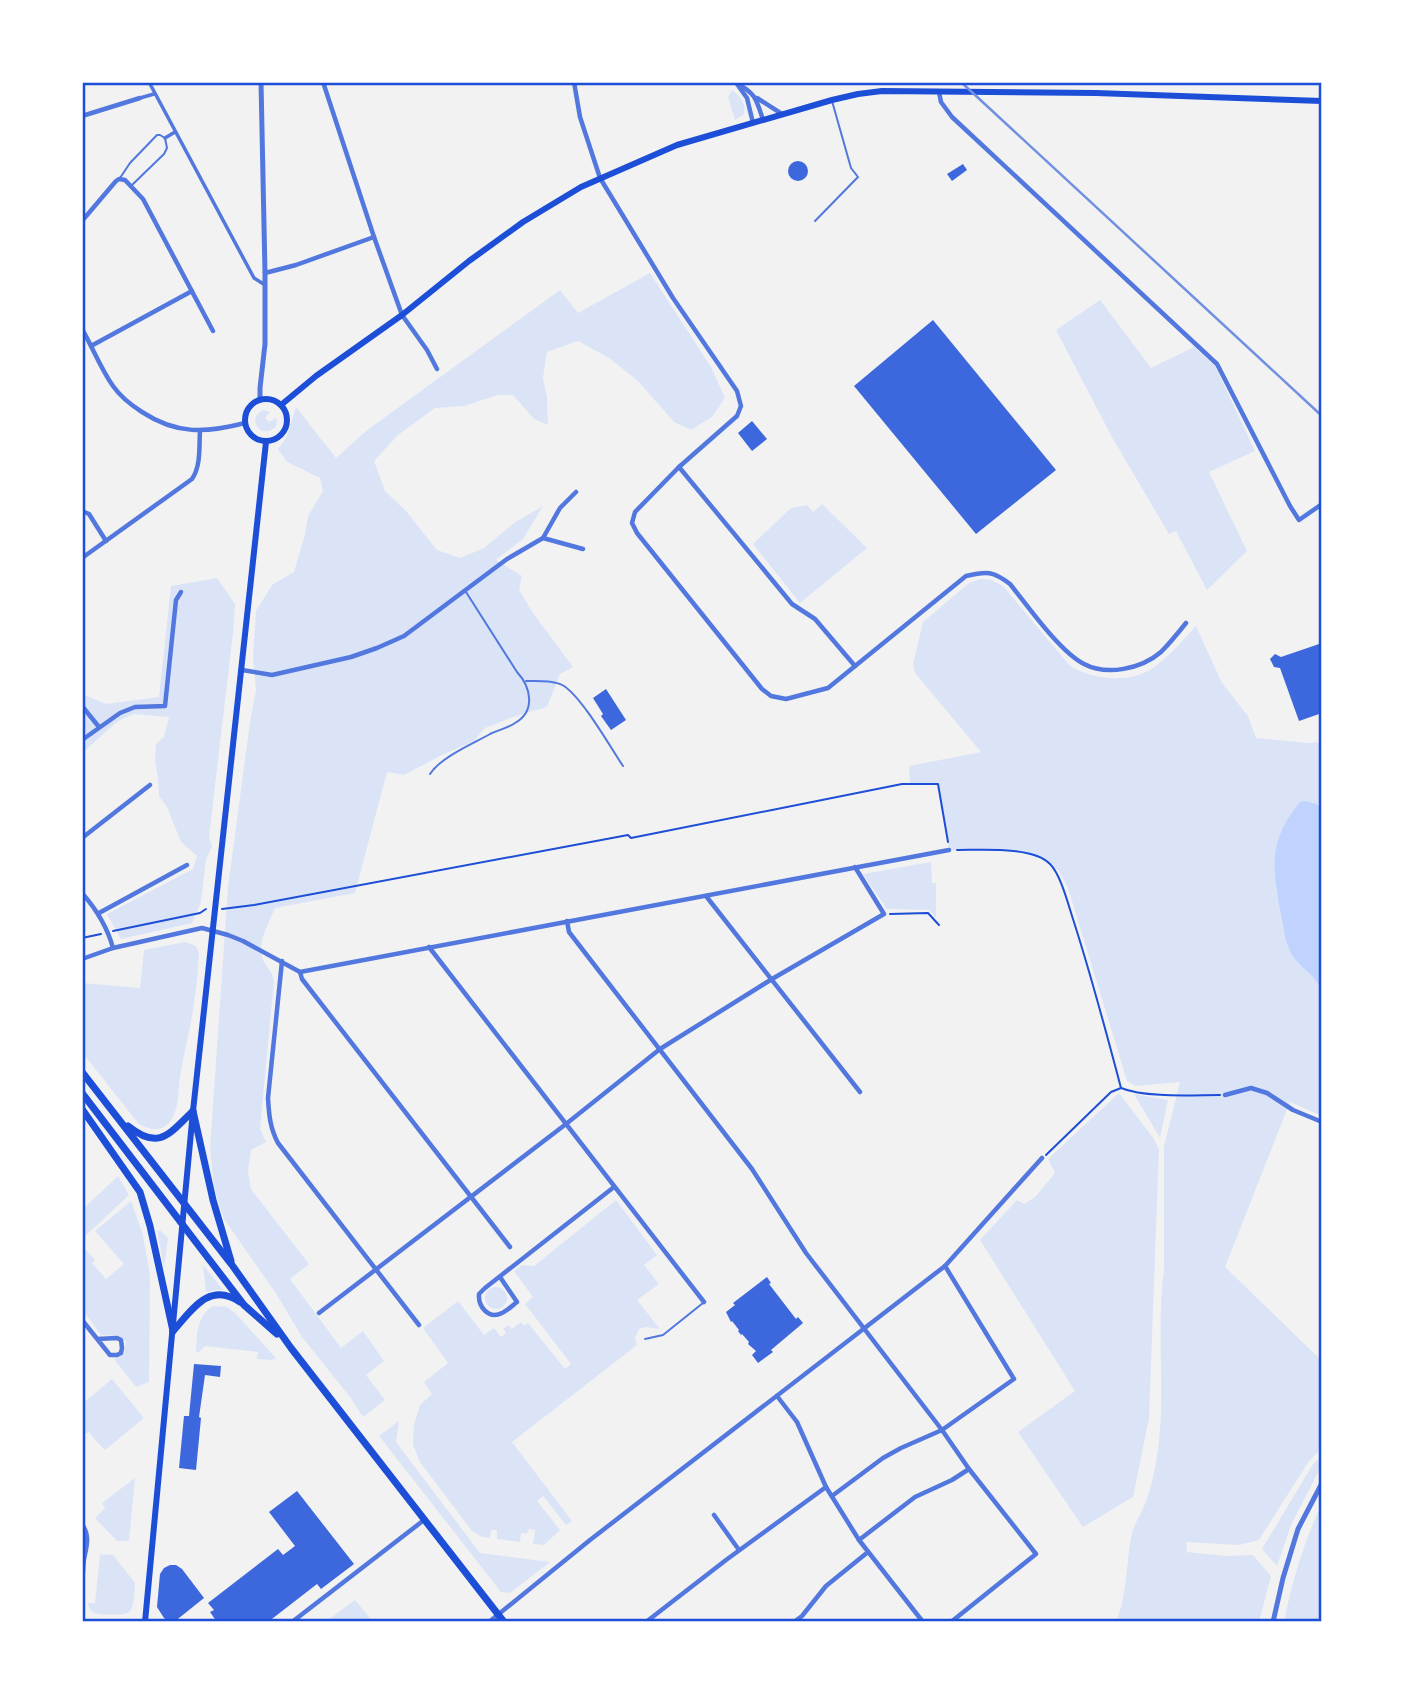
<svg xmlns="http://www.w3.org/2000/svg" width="1404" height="1704" font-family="'Noto Sans',sans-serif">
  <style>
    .green { fill: #dbe4f7 }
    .water { fill: #bfd3fe }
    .building { fill: #3d67dc }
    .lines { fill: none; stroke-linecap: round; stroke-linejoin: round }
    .path { stroke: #1d4ed8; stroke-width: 2 }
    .service { stroke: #5277de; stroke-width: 2 }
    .pedestrian { stroke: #5277de; stroke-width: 3.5 }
    .minor { stroke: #5277de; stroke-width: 4.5 }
    .tertiary { stroke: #5277de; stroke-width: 5 }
    .secondary { stroke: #1d4ed8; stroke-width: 6 }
    .primary { stroke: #1d4ed8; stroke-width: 7 }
    .rail { stroke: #7290e2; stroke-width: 2.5 }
    .neatline { fill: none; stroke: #1d4ed8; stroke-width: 2.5 }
  </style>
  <rect width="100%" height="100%" fill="#f2f2f2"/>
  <g class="green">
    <path d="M732,90c8,6 16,15 11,25l-8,5 -7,-23z"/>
    <path d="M650,273l61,94 14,31 -13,19 -21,13 -17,-8 -36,-41 -29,-23 -31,-17 -31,11 -4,26 4,19 1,28 -14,-6 -21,-24h-15l-34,11 -29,2 -37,27 -24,26 11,30 21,20 31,39 23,8 24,-10 30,-25 29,-17 -20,33 -27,21 26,16 -3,14 14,23 40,54 -13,7 -13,33 -31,9 -31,12 -11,13 -34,15 -36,19 -17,-3 -32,121 -80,15c-6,15 -19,36 -12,52 5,10 8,8 11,21l-14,148 6,13 -15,8 -3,21 3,18 58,75 -19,15 51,69 22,-17 21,30 -18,14 19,25 -22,17 -13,-20 -48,-60 -25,-42 -53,-76 -10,-31 -4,-40 18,-261 22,-165 6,-32 -3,-33 3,-46 16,-26 22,-13 11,-38 3,-18 15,-25 -3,-13 -33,-16 -9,-13 8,-11 10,-31 40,51 30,-27 194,-141 18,23z"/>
    <polygon points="1100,300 1151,368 1194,347 1215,366 1255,451 1209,472 1247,551 1207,590 1176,531 1169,534 1113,439 1056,330"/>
    <path d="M263,410l7,2 -5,6 4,4 7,-4 1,2 -1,7 -7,4h-7c-9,-6 -9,-16 1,-21z"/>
    <polygon points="822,504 867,548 800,603 753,544 791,508 807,505 813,512"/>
    <polygon points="217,578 235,604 233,633 209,837 212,846 206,860 201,902 192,923 121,939 107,914 193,869 197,856 181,842 167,807 159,796 158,778 155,761 156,744 164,737 169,717 134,714 118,721 82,753 82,694 106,704 159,697 171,586"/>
    <path d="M980,579l12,1 11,6 66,79c22,15 61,19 84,3 16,-11 30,-28 43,-42l26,57 26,33 8,22 52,5 14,-1v66c-7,-5 -14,-7 -22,-5l-18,27 -6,59 18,69 20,19 6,10 2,6v43l-3,15 3,6v59l-32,-14 -65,165 97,94v87l-13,13 -50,79 -20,5 -53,-3 1,10 39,4 27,-1 18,21 -12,46h-143c11,-26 10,-57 15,-84 2,-14 12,-26 16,-40 6,-16 10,-40 12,-57 6,-57 -3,-115 5,-171v-124l16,-64 -44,4 -9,-5 -59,-193 -9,-17 -21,-15 -23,-5 -66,-1 -11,-66 -28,-1 -1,-17 72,-14 -66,-79 -2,-9 10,-42 46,-39z"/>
    <polygon points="931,862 932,883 936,883 936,918 929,910 887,909 863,874"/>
    <path d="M185,942l11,4 3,7c-1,16 -2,33 -5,49 -3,25 -10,50 -14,75 -2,14 -1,32 -9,43 -8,13 -23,10 -33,3l-56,-71v-69l58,5 4,-38z"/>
    <polygon points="1119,1093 1154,1139 1159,1150 1149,1418 1133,1497 1083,1527 1018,1432 1075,1391 980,1240 1017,1200 1024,1204 1035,1197 1055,1173 1048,1159"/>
    <polygon points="1134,1094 1168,1100 1160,1138"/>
    <polygon points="118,1176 129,1195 82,1239 82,1210"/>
    <polygon points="616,1200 657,1255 644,1265 659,1284 637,1300 660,1329 646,1327 639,1329 635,1338 637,1345 512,1442 572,1521 566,1525 543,1496 537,1501 560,1530 544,1545 533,1544 535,1530 529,1529 527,1534 521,1533 520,1542 497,1539 497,1530 491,1530 490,1538 482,1537 472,1531 420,1462 413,1445 414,1424 420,1405 432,1394 424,1382 448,1363 423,1328 458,1301 484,1335 494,1328 501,1337 506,1333 503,1329 508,1325 512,1329 521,1322 524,1326 528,1323 565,1369 571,1364 525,1304 533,1297 514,1271 522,1265 534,1266"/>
    <polygon points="131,1201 143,1235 150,1276 149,1382 136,1387 114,1359 124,1354 126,1341 118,1336 101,1335 82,1309 82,1246 95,1260 92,1263 106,1279 124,1264 95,1231"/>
    <polygon points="157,1230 161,1231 168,1238 164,1268"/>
    <polygon points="203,1265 223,1290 216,1290 206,1292"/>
    <circle cx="496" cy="1298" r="11"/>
    <path d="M214,1306l13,1 8,6 41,45 -4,2 -15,-1 1,-7 -53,-6 -6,6h-3c1,-17 0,-37 18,-46z"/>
    <polygon points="112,1379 144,1418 105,1450 98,1443 89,1432 82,1435 82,1404"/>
    <polygon points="399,1421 396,1442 480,1553 550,1562 510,1593 501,1592 379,1436"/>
    <polygon points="1322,1456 1322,1465 1291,1525 1277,1566 1262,1549 1313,1464"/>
    <polygon points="135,1478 129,1541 117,1541 95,1518 105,1508 102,1503"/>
    <path d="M1322,1504v118h-38c7,-38 21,-84 38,-118z"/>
    <path d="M100,1554l13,1 22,28c-1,8 0,23 -6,29 -4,4 -29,3 -35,1 -4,-2 -5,-6 -6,-10h7z"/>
    <polygon points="355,1600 373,1622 325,1622"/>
  </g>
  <path class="water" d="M1306,801l10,3 6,4v185c-5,-18 -21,-24 -30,-38 -7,-12 -8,-27 -11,-41 -9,-46 -13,-73 19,-112z"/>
  <g class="building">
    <circle cx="798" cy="171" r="10"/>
    <polygon points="963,164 967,170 952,181 947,174"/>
    <polygon points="933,320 1056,470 976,534 854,386"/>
    <polygon points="752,421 767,439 752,451 738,433"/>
    <polygon points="1322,643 1322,713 1299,721 1280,668 1274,667 1270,659 1275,654 1281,657"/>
    <polygon points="606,689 626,720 611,730 601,716 603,714 593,698"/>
    <polygon points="767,1277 771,1283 769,1284 796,1319 798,1317 803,1323 771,1350 773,1352 758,1363 752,1355 756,1351 748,1344 749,1342 742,1334 741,1335 738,1331 739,1330 732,1321 731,1322 726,1312 735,1305 733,1303"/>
    <polygon points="194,1364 221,1366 220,1377 205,1375 199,1417 201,1418 196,1470 179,1468 184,1416 189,1416"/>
    <polygon points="297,1491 354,1564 321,1589 317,1584 268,1622 217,1622 210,1612 214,1610 208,1603 278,1549 283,1555 295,1546 269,1512"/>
    <polygon points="170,1565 176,1565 182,1569 204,1598 174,1622 169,1622 164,1618 157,1607 160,1574 164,1568"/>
  </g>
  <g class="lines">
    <g class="path">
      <path d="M957,850c24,0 76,-4 93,14 11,11 18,40 23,55 18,56 33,112 48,169"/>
      <polyline points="222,909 254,905 628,835 631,838 902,784 938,784 948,842"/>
      <polyline points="890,914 928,913 939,925"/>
      <polyline points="113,931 200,913 206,909"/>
      <polyline points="82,938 101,934"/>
      <path d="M1046,1155l65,-63 10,-4c25,10 71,7 99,7"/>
    </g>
    <g class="service">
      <polyline points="120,178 130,163 157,135 160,135 165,138 167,148 164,154 132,185"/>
      <polyline points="815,221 858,177 851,168 832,101"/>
      <path d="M526,681c12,0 28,-1 38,5 19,13 45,59 59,80"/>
      <path d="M430,774c11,-17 42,-30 60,-40 8,-4 18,-6 25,-11 21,-12 16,-36 2,-51l-51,-80"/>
      <polyline points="645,1339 663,1335 703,1303"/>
    </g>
    <g class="pedestrian">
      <polyline points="149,82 254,278 265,285"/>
      <polyline points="140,98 154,94"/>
      <polyline points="165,138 175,132"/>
    </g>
    <g class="minor">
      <polyline points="323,82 374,237 402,315 427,350 437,369"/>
      <path d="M574,82l6,35 20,61 73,120 64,93 4,15 -4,10 -58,51 -44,45 -3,11 5,10 125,156 9,7 15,3 42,-11 138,-112c21,-5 27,-5 44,8 18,22 49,67 74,80 23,12 57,5 77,-12 9,-9 17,-19 25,-29"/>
      <path d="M735,82c21,12 21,16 28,38"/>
      <polyline points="737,84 747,98 753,123"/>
      <polyline points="939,92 941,102 952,117 1217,364 1290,506 1299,520 1322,504"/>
      <polyline points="757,98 782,114"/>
      <polyline points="82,116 140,98"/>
      <polyline points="82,221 116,181 119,179 125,180 143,199 213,331"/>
      <polyline points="265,273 296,265 374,237"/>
      <path d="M82,329c11,19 19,40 31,57 7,10 18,19 29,26 35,23 64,21 103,11"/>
      <polyline points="91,346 192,291"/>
      <polyline points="679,467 792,604 815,619 855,666"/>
      <polyline points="82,511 89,514 106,541"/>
      <polyline points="543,538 560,508 576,492"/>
      <path d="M82,558l110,-79c9,-13 7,-32 8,-48"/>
      <polyline points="242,670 272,675 351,657 377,648 404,636 507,559 543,538 583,549"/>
      <polyline points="82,706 99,727"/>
      <polyline points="82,740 120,713 135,707 165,706 176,600 181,592"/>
      <polyline points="82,838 150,785"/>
      <path d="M82,893c15,17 25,33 31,55"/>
      <polyline points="706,896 860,1092"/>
      <polyline points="99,913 187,865"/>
      <polyline points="567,921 569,932 752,1169 806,1253 942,1430 969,1469 1036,1554 951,1622"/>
      <polyline points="429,947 704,1302"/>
      <polyline points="82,959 113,948 202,928 228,935 243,941 300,972 949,850"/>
      <path d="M282,961l-14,137c1,17 2,30 10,45l141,182"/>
      <polyline points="300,972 302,979 510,1247"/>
      <polyline points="1225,1095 1251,1088 1267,1093 1293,1110 1322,1122"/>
      <path d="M500,1277l17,25c-4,3 -10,9 -15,11 -14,7 -24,-7 -23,-19l6,-6 129,-101"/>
      <polyline points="319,1313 566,1124 660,1049 772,979 884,914 855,867"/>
      <polyline points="82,1320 110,1355 117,1355 121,1353 122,1348 121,1340 117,1338 97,1339"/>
      <polyline points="777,1396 797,1422 826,1487 859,1540 923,1622"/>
      <polyline points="832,1496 883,1458 901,1448 942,1430 1014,1379 945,1266"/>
      <polyline points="714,1515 739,1550"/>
      <path d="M82,1524c8,12 5,21 2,35 -1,8 -1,16 -2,24"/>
      <polyline points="859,1540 915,1497 952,1480 969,1469"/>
      <polyline points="82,1621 88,1622"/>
      <polyline points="292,1622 424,1520"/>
      <polyline points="489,1622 590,1540 945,1266 1042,1158"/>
      <polyline points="646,1622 726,1560 826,1487"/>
      <polyline points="794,1622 802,1616 826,1586 868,1552"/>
    </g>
    <g class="tertiary">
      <polyline points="260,400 260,388 265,344 265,273 261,82"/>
      <polyline points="1273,1622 1283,1578 1298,1529 1322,1483"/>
    </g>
    <g class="secondary">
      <circle cx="266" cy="420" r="21"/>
      <polyline points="281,405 316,376 402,315 469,261 523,222 581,187 677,145 832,100 858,94 882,91 1096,93 1322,101"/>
      <polyline points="145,1622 193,1111 266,442"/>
    </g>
    <g class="primary">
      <polyline points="82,1072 232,1265 291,1348 504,1622"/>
      <polyline points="82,1093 244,1305 277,1334"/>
      <polyline points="82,1109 140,1192 150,1226 173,1331"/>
      <polyline points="193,1111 213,1200 231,1261"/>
      <path d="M128,1126c31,25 41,8 65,-15"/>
      <path d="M173,1331c19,-21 36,-50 67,-29"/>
    </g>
    <polyline class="rail" points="961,82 1322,416"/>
  </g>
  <rect width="1404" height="1704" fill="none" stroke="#ffffff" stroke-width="168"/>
  <rect x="84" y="84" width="1236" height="1536" class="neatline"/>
</svg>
